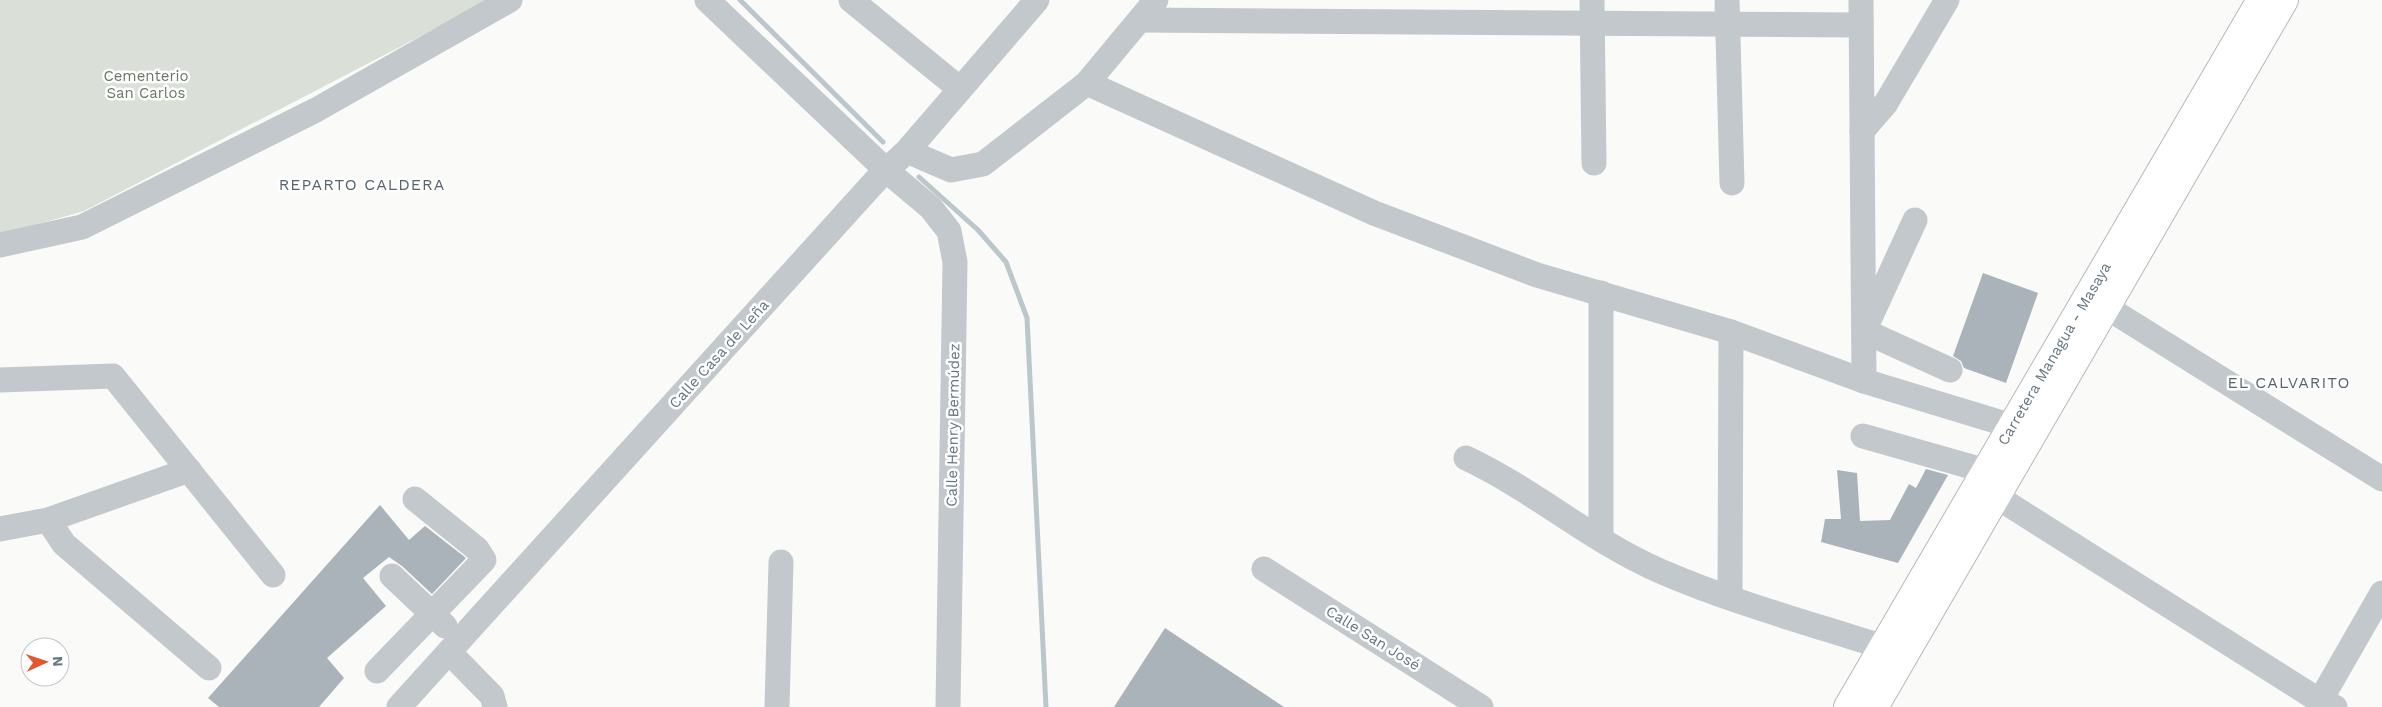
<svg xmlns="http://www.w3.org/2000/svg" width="2382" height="707" font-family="'Work Sans',sans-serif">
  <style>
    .green { fill: #dadfd7 }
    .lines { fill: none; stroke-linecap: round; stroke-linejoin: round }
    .stream { stroke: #bbc7cb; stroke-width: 5 }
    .building { fill: #aab3b9 }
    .highway-casing { stroke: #b4b9bd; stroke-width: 30 }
    .minor { stroke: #c3c8cc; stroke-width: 25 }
    .highway { stroke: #fff; stroke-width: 28 }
    .labels { text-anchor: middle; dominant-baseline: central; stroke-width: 5; stroke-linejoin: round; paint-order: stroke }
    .park-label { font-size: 15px; fill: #687a64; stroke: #fff }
    .street-label { font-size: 15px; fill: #657683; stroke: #fff }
    .neighbourhood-label { font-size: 16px; letter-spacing: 1px; fill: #57646e; stroke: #fff }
  </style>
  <rect width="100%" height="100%" fill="#fafaf8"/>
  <polygon class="green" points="0,0 490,0 84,211 0,235"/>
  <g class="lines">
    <g class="stream">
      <polyline points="740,0 883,142"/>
      <polyline points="919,177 978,230 1006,262 1027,318 1046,707"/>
    </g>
  </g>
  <g class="building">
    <polygon points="1983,273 2038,293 2006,383 1964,368 1961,361 1953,356"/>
    <polygon points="1926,469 1948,475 1898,563 1821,542 1825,519 1841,519 1837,470 1857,473 1860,521 1890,520 1909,484 1916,488"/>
    <polygon points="380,505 409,540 425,526 466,558 432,594 402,566 389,557 363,578 386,606 327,658 344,678 319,707 219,707 208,698"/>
    <polygon points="1165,628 1284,707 1114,707"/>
  </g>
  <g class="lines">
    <g class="highway-casing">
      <g id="highway">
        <path id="s1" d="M1848,707l413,-707"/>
        <polyline points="1874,707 2284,0"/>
      </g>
    </g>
    <g class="minor">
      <polyline points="707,0 887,171 931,208 949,231 955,262 948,707"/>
      <polyline points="851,0 960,89"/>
      <polyline points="1592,0 1594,163"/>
      <polyline points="1727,0 1732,183"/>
      <polyline points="1861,0 1864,381"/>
      <polyline points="1141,20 1861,25"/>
      <polyline points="1087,83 1374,213 1537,275 1731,332 1864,381 2012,426"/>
      <polyline points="1862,131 1886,103 1947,0"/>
      <polyline points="907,151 951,170 983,164 1087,83 1156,0"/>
      <polyline points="1915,220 1864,331 1950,370"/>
      <polyline points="0,245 82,227 316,110 510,0"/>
      <polyline points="2106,307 2382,479"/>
      <polyline points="0,380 113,376 273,575"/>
      <polyline points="1863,436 1986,471"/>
      <path d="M1466,458c68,32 125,83 194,113 71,31 149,52 223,76"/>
      <polyline points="1978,485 2320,701 2335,707"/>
      <polyline points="48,520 64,544 209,668"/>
      <polyline points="0,529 48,520 189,470"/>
      <polyline points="1601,539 1601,293"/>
      <polyline points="1264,569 1481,707"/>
      <polyline points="392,576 445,626"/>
      <polyline points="1730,596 1731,332"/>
      <polyline points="449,652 492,696 495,707"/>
      <polyline points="377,671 484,560 477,549 415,499"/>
      <polyline points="2320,701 2382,593"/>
      <polyline points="399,707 879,177 907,151 1037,0"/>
      <polyline points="777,707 781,562"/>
    </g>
    <use href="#highway" class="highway"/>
  </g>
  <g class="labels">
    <g class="park-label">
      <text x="146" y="76">Cementerio<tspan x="146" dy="17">San Carlos</tspan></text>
    </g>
    <g class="street-label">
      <text transform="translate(719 354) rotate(-48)">Calle Casa de Leña</text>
      <text stroke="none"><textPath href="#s1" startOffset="409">Carretera Managua - Masaya</textPath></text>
      <text transform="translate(953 425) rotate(-89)">Calle Henry Bermúdez</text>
      <text transform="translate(1373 638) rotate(32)">Calle San José</text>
    </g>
    <g class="neighbourhood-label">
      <text x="362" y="184">REPARTO CALDERA</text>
      <text x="2289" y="382">EL CALVARITO</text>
    </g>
  </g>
  <g transform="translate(45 662) rotate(87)"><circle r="24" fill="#ffffff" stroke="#c1c8cd"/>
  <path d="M0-4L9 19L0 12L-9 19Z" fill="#e4572e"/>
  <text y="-8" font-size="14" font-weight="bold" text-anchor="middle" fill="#657683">N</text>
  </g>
</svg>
